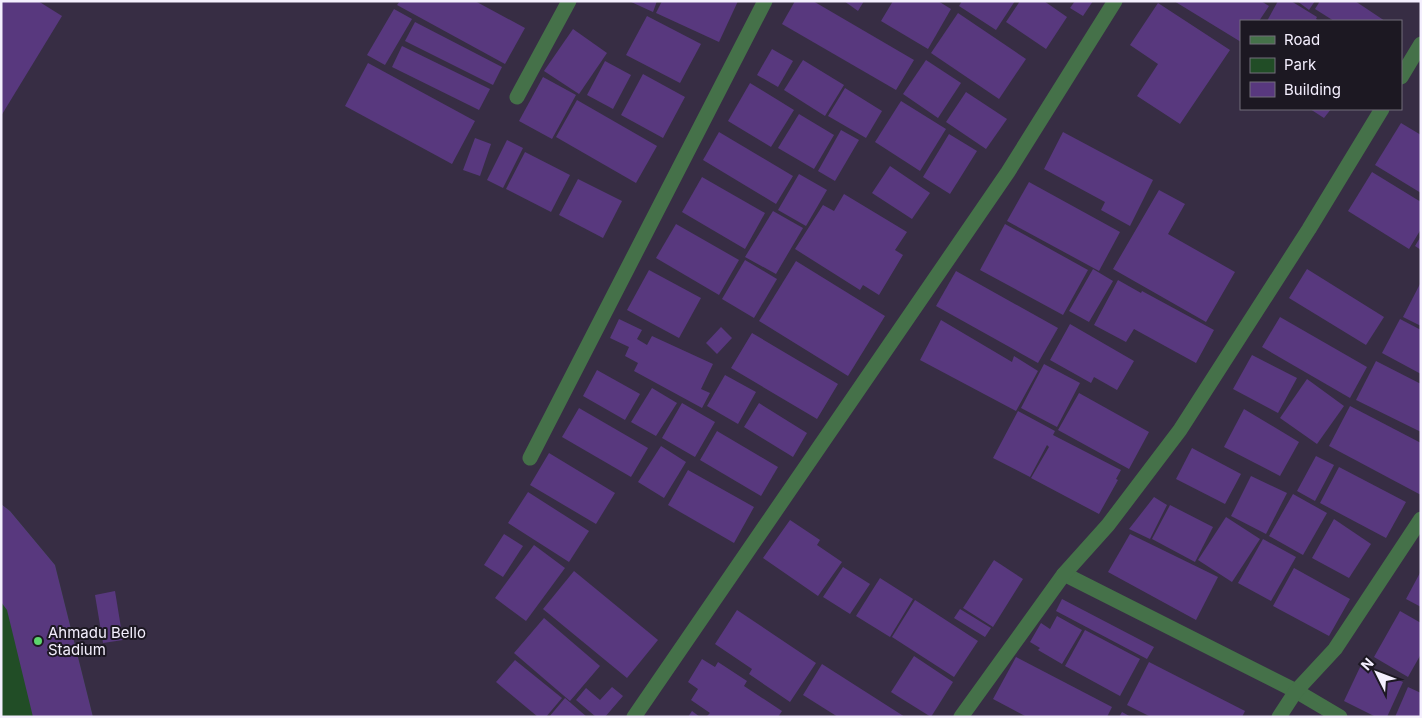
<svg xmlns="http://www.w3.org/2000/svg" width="1422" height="718" font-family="Inter,sans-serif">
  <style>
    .green { fill: #214d26 }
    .building { fill: #58387e }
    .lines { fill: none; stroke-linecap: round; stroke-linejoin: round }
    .minor { stroke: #457149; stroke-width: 15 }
    .poi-dot { fill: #5cd56d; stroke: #1c1822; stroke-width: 2 }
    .labels { text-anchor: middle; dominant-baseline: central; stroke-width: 4; stroke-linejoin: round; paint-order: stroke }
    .poi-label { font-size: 15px; fill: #f4effe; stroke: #1c1822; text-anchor: start }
  </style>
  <rect width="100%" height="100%" fill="#372d44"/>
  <polygon class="green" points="1,504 10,511 55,565 93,717 1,717"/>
  <g class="building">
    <polygon points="1,1 38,1 62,16 1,116"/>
    <polygon points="400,1 475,1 525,28 505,64 397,5"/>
    <polygon points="629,1 657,1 653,12"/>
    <polygon points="662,1 738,1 719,42 656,13"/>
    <polygon points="795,1 813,1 914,60 896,90 782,24"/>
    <polygon points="844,1 864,1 858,11"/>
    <polygon points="893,1 938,1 951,9 928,49 881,21"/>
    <polygon points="962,1 1015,1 996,30 959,6"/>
    <polygon points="1020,1 1044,1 1067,17 1046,49 1006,22"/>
    <polygon points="1075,1 1093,1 1083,16 1070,8"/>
    <polygon points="1174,1 1261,1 1269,6 1259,21 1241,21 1241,42"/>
    <polygon points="1278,1 1291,1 1317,17 1316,19 1319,21 1267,21"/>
    <polygon points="1297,1 1315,1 1309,10"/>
    <polygon points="1320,1 1355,1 1385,21 1334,21 1315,9"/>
    <polygon points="1158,3 1230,50 1180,124 1137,96 1158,64 1130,45"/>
    <polygon points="394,9 412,19 385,65 367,55"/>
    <polygon points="958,13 1026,59 999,99 931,53"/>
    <polygon points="647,16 701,44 680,83 626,55"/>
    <polygon points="415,22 502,67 493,85 405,41"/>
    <polygon points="573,29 607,53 579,94 544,71"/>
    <polygon points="402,46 490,89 479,110 392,67"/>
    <polygon points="772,49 793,61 778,87 757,75"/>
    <polygon points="803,60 844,85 825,116 784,90"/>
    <polygon points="926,60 961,83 938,118 903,94"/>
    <polygon points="605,61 631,75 613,109 587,95"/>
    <polygon points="368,63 475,121 452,164 345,106"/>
    <polygon points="643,74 685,97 663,138 621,115"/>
    <polygon points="543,77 576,95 552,139 519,121"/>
    <polygon points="750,83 794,110 771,147 728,121"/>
    <polygon points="845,88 882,111 866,138 828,116"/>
    <polygon points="966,92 1007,119 986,149 946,122"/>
    <polygon points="577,100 657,146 636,183 556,137"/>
    <polygon points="901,101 946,129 920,171 875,142"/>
    <polygon points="1310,109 1331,109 1324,118"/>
    <polygon points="799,114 834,135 814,169 778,148"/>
    <polygon points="1401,123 1421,135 1421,193 1375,165"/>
    <polygon points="841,130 859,140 835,181 818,171"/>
    <polygon points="719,132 793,176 776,204 703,160"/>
    <polygon points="1063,132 1153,180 1130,226 1101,210 1105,202 1044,169"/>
    <polygon points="949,134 977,151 950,194 923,177"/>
    <polygon points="475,138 491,144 480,176 463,170"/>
    <polygon points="507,140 523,148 503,188 487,180"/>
    <polygon points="525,152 570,175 551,212 506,189"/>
    <polygon points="890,166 930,193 912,219 872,193"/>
    <polygon points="1372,172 1421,202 1421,229 1409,249 1348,211"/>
    <polygon points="799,174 827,190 806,226 778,210"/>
    <polygon points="702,177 765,213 745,249 682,212"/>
    <polygon points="578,179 622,201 603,238 559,215"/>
    <polygon points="1029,182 1120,232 1099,271 1007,221"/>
    <polygon points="1159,190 1185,204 1168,234 1235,272 1206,322 1113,269"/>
    <polygon points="844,194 907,232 895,250 903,255 879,295 863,285 860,290 795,249 823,205 834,211"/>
    <polygon points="773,211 803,228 776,274 745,257"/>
    <polygon points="676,224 739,260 719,295 656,258"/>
    <polygon points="1005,224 1088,270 1063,315 980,270"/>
    <polygon points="1421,236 1421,250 1415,246"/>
    <polygon points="745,260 777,279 754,318 722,299"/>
    <polygon points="796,261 885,316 848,376 759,321"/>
    <polygon points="1093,269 1113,281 1089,322 1069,311"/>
    <polygon points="1307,269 1384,317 1366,345 1289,298"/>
    <polygon points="649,270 701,298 679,338 627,310"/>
    <polygon points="956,271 1058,328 1038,363 936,306"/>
    <polygon points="1118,280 1141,293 1142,291 1214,330 1196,363 1134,329 1126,342 1094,325"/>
    <polygon points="1421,282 1421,326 1403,317"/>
    <polygon points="1280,317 1367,367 1350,398 1262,347"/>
    <polygon points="619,319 642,330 637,339 647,345 652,336 713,364 701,389 710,393 702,408 634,371 638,363 625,356 629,347 610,338"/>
    <polygon points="1400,319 1421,330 1421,374 1382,353"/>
    <polygon points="941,320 1012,362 1014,356 1038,371 1016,411 920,360"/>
    <polygon points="1070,324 1134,361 1117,390 1094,377 1091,383 1050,360"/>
    <polygon points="721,327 732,338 717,354 706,343"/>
    <polygon points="752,333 838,384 817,419 731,368"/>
    <polygon points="1252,355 1297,378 1278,413 1233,389"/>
    <polygon points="1376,361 1421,384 1421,432 1356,400"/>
    <polygon points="1044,364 1080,383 1057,427 1021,408"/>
    <polygon points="597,370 640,394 625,420 583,396"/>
    <polygon points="725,375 756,392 738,424 707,406"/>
    <polygon points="1307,379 1344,406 1317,444 1280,418"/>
    <polygon points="652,388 677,403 656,436 631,422"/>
    <polygon points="1079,393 1149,432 1129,469 1058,430"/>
    <polygon points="682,403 715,422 695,457 662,438"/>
    <polygon points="759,403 807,433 793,457 744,427"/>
    <polygon points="1350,406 1421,443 1421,495 1329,446"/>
    <polygon points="579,408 648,448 631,477 562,437"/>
    <polygon points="1244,409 1299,442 1280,476 1224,447"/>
    <polygon points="1018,411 1055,431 1053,435 1121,470 1116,479 1118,480 1099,514 1031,478 1049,447 1047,445 1030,477 993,458"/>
    <polygon points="717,431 778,467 761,496 700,460"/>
    <polygon points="661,446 686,462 664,498 638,482"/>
    <polygon points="1192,448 1241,474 1225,504 1176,479"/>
    <polygon points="549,453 615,493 596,524 530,485"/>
    <polygon points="1316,456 1334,465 1315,501 1297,491"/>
    <polygon points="1339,467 1406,502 1386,538 1320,503"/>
    <polygon points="688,470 754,507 734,543 668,505"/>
    <polygon points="1251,476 1287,493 1266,534 1231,516"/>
    <polygon points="528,492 589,531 569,562 508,523"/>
    <polygon points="1293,494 1327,513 1303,555 1269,536"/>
    <polygon points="1154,497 1167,505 1150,539 1129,529"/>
    <polygon points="1,504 10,511 55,565 93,717 33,717 7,610 1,602"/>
    <polygon points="1170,505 1213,527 1195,562 1152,539"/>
    <polygon points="1226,517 1260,539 1232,582 1198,560"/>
    <polygon points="1334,519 1371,544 1349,578 1312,558"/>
    <polygon points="790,520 820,540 817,545 842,562 818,596 763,558"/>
    <polygon points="504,534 523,546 503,577 484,565"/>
    <polygon points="1130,534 1218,577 1196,620 1108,572"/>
    <polygon points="1263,539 1296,557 1271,601 1238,583"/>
    <polygon points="534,545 565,568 526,621 495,598"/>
    <polygon points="994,560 1023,579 993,627 963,608"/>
    <polygon points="843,567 870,584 850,614 823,597"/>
    <polygon points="1294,568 1350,599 1329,636 1273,606"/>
    <polygon points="574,571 658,640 627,678 543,609"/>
    <polygon points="1421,571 1421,607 1406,599"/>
    <polygon points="880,578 913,599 890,637 856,616"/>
    <polygon points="115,591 123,640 103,643 95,595"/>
    <polygon points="1062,599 1154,647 1147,659 1056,611"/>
    <polygon points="915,600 978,641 954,677 892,637"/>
    <polygon points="960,609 991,628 985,637 954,618"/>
    <polygon points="737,610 816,663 790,702 749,674 752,669 715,644"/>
    <polygon points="1400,611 1421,623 1421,654 1408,677 1374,657"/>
    <polygon points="1057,616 1082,630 1062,664 1038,650 1040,648 1030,642 1041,623 1050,629"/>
    <polygon points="544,618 600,666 570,701 514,653"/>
    <polygon points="1085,630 1140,659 1120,696 1065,666"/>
    <polygon points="914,656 953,682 931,717 891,692"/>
    <polygon points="1016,657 1112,707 1107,717 1027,717 993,699"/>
    <polygon points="702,659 715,667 718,662 747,681 744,686 782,711 778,717 707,716 710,713 691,700 698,689 688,682"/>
    <polygon points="515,660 562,698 546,717 538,717 496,682"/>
    <polygon points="1149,662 1245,711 1242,717 1151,717 1127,705"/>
    <polygon points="1362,663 1403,682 1387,717 1376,717 1344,701"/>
    <polygon points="822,664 905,717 838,717 803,695"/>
    <polygon points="612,687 623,696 605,717 596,717 576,700 586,688 600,700"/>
    <polygon points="1408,687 1421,693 1421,717 1395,717"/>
    <polygon points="565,698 587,717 549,717"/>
    <polygon points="692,711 700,717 688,717"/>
    <polygon points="1122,712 1131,717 1119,717"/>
  </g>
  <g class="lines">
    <g class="minor">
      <polyline points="1401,77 1421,44"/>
      <polyline points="517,97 569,1"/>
      <polyline points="530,458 765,1"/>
      <polyline points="1064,574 1296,691 1340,717"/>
      <polyline points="634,717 1008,172 1115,1"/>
      <polyline points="961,717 1064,574 1108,525 1180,430 1309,229 1382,109"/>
      <polyline points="1279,717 1296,691 1335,649 1421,519"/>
    </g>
  </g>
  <circle class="poi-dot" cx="38" cy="641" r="5"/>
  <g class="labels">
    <g class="poi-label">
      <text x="48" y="632">Ahmadu Bello<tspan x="48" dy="17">Stadium</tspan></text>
    </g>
  </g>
  <rect width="1422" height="718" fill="none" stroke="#f4effe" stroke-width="5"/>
  <rect x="1240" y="20" width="162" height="90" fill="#1c1822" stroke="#726e7a"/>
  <rect x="1250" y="36" width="25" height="8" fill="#457149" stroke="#726e7a"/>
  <text x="1284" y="45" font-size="15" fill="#f4effe">Road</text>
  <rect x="1250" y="58" width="25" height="15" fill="#214d26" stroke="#726e7a"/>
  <text x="1284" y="70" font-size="15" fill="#f4effe">Park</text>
  <rect x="1250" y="82" width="25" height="15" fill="#58387e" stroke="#726e7a"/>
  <text x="1284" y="95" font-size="15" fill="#f4effe">Building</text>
  <g transform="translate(1377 673) rotate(312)" stroke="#1c1822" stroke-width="4" paint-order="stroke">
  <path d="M0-4L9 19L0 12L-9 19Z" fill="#f4effe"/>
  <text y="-8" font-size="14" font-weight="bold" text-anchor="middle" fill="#f4effe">N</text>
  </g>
</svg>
